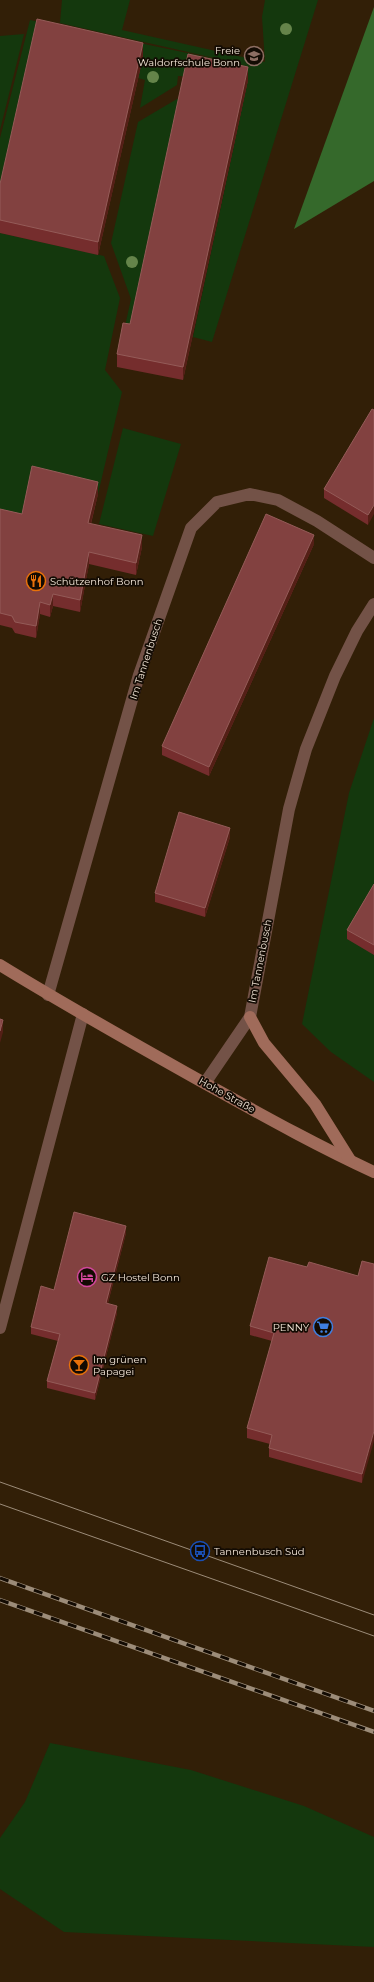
<svg xmlns="http://www.w3.org/2000/svg" width="374" height="1982" font-family="Montserrat,sans-serif">
  <style>
    .green { fill: #14380d }
    .forest { fill: #35692b }
    .lines { fill: none; stroke-linecap: round; stroke-linejoin: round }
    .street { stroke: #735247; stroke-width: 12 }
    .secondary { stroke: #a06b5a; stroke-width: 12 }
    .tram { stroke: #9c8c79; stroke-width: 1 }
    .rail-casing { stroke: #9c8c79; stroke-width: 4.5 }
    .rail { stroke: #130b03; stroke-width: 3; stroke-dasharray: 9; stroke-linecap: butt }
    .tree { fill: #65844a }
    .wall { fill: #752d2d }
    .shaded-wall { fill: #541f16 }
    .building { fill: #824140; stroke: #945b58 }
    .labels { text-anchor: middle; dominant-baseline: central; stroke-width: 3.5; stroke-linejoin: round; paint-order: stroke }
    .poi-label { font-size: 10px; fill: #f5e8da; stroke: #130b03; text-anchor: start }
    .street-label { font-size: 10px; fill: #f5e8da; stroke: #130b03 }
  </style>
  <rect width="100%" height="100%" fill="#321f07"/>
  <g class="green">
    <polygon points="62,0 130,0 122,30 265,62 262,17 265,0 318,0 212,342 193,337 248,80 178,76 177,85 140,108 145,80 138,78 143,57 0,197 0,138 30,20 254,67 60,23"/>
    <polygon points="24,34 0,130 0,36"/>
    <polygon points="182,96 132,327 125,326 131,299 111,243 138,122"/>
    <polygon points="0,233 104,256 120,298 105,370 122,392 98,494 22,526 0,521"/>
    <polygon points="123,428 181,444 153,536 99,524"/>
    <polygon points="374,718 374,1082 331,1052 302,1024 349,793"/>
    <polygon points="50,1743 191,1770 304,1806 374,1837 374,1947 64,1932 0,1889 0,1838 25,1802"/>
  </g>
  <polygon class="forest" points="374,7 374,181 294,229"/>
  <g class="lines">
    <g class="street">
      <polyline points="48,995 139,675 191,528 217,502 250,494 278,500 317,521 374,558"/>
      <polyline points="205,1083 250,1017 289,809 306,749 335,676 357,631 374,604"/>
      <polyline points="0,1328 83,1014"/>
    </g>
    <g class="secondary">
      <path d="M0,965c65,40 131,77 197,114 58,32 116,65 177,93"/>
      <polyline points="250,1017 264,1043 315,1104 350,1160"/>
    </g>
    <g class="tram">
      <polyline points="0,1482 374,1615"/>
      <polyline points="0,1504 374,1636"/>
    </g>
    <g class="rail-casing">
      <g id="rail">
        <polyline points="0,1578 374,1711"/>
        <polyline points="0,1600 374,1732"/>
      </g>
    </g>
    <use href="#rail" class="rail"/>
  </g>
  <g class="tree">
    <circle cx="286" cy="29" r="6"/>
    <circle cx="153" cy="77" r="6"/>
    <circle cx="132" cy="262" r="6"/>
  </g>
  <g class="wall">
    <polygon points="143,57 98,255 0,233 0,184"/>
    <polygon points="248,80 183,380 117,367 117,354 130,324"/>
    <polygon points="374,410 368,525 324,498 324,489"/>
    <polygon points="98,494 91,524 142,547 136,575 89,564 80,612 53,606 50,617 40,614 36,638 15,633 12,628 0,625 0,509 22,514"/>
    <polygon points="314,544 209,776 162,755 162,746"/>
    <polygon points="230,837 205,917 155,902 155,893"/>
    <polygon points="374,884 374,955 347,939 347,930"/>
    <polygon points="126,1233 108,1303 117,1313 95,1400 47,1388 47,1381 58,1341 31,1334 31,1327 54,1290"/>
    <polygon points="362,1261 362,1483 269,1457 269,1448 270,1444 247,1438 247,1428 272,1341 250,1335 250,1326 307,1267 358,1276"/>
  </g>
  <g class="shaded-wall">
    <polygon points="143,43 143,57 98,255 98,242"/>
    <polygon points="248,67 248,80 183,380 183,367"/>
    <polygon points="98,482 98,494 88,535 88,523"/>
    <polygon points="374,505 374,514 368,525 368,515"/>
    <polygon points="142,535 142,547 136,575 136,563"/>
    <polygon points="314,535 314,544 209,776 209,767"/>
    <polygon points="89,552 89,564 80,612 80,600"/>
    <polygon points="53,594 53,606 50,617 50,605"/>
    <polygon points="40,602 40,614 36,638 36,626"/>
    <polygon points="230,828 230,837 205,917 205,908"/>
    <polygon points="3,1020 3,1032 0,1043 0,1031"/>
    <polygon points="126,1226 126,1233 106,1310 106,1303"/>
    <polygon points="117,1306 117,1313 95,1400 95,1393"/>
    <polygon points="374,1431 374,1441 362,1483 362,1474"/>
  </g>
  <g class="building">
    <polygon points="37,19 143,43 98,242 0,220 0,184"/>
    <polygon points="188,54 248,67 183,367 117,354 123,323 130,324"/>
    <polygon points="372,409 374,410 374,505 368,515 324,489"/>
    <polygon points="32,466 98,482 88,523 142,535 136,563 89,552 80,600 53,594 50,605 40,602 36,626 15,622 12,616 0,613 0,509 22,514"/>
    <polygon points="266,514 314,535 209,767 162,746"/>
    <polygon points="179,812 230,828 205,908 155,893"/>
    <polygon points="374,884 374,945 347,930"/>
    <polygon points="0,1019 3,1020 0,1031"/>
    <polygon points="74,1212 126,1226 106,1303 117,1306 95,1393 47,1381 60,1334 31,1327 41,1286 54,1290"/>
    <polygon points="269,1257 307,1267 309,1262 358,1276 362,1261 374,1264 374,1431 362,1474 269,1448 272,1435 247,1428 274,1333 250,1326"/>
  </g>
  <defs>
    <g id="school-ring" transform="scale(1)"><circle r="9.5" fill="#130b03" stroke="#8d6e63" stroke-width="1.5"/><path d="M0-5L7-2L0 1L-7-2ZM-4 1L0 2.5L4 1V4Q0 6-4 4Z" fill="#8d6e63"/></g>
    <g id="restaurant-ring" transform="scale(1)"><circle r="9.5" fill="#130b03" stroke="#e8710a" stroke-width="1.5"/><path d="M-5-6h1v4h1v-4h1v4h1v-4h1v5L-1.5 .5V6h-2V.5L-5-1ZM5-6V6H3V1.5H1.5Q1.5-4 5-6Z" fill="#e8710a"/></g>
    <g id="hotel-ring" transform="scale(1)"><circle r="9.5" fill="#130b03" stroke="#d1479c" stroke-width="1.5"/><path d="M-6-4.5h1.5V1H6V5H4.5V3h-9V5H-6ZM-4 0a1.8 1.8 0 1 1 3.6 0ZM.5 0V-2.5h3Q6-2.5 6 0Z" fill="#d1479c"/></g>
    <g id="supermarket-ring" transform="scale(1)"><circle r="9.5" fill="#130b03" stroke="#3f7fe0" stroke-width="1.5"/><path d="M-6-5.5h2.5l.6 2H6L4.5 2H-2.5L-4.4-4H-6ZM-1.5 3.2a1.3 1.3 0 1 0 .1 0ZM3 3.2a1.3 1.3 0 1 0 .1 0Z" fill="#3f7fe0"/></g>
    <g id="bar-ring" transform="scale(1)"><circle r="9.5" fill="#130b03" stroke="#e8710a" stroke-width="1.5"/><path d="M-6-5H6L.8 .8V4.5H3.5V6h-7V4.5H-.8V.8Z" fill="#e8710a"/></g>
    <g id="bus-ring" transform="scale(1)"><circle r="9.5" fill="#130b03" stroke="#1a4fb4" stroke-width="1.5"/><path d="M-5-6H5V4H4V6H2V4H-2V6H-4V4H-5ZM-3.5-4V0h7V-4ZM-3.5 1.2v1.5H-2V1.2ZM2 1.2v1.5H3.5V1.2Z" fill="#1a4fb4"/></g>
  </defs>
  <g fill-rule="evenodd">
    <use href="#school-ring" x="254" y="56"/>
    <use href="#restaurant-ring" x="36" y="581"/>
    <use href="#hotel-ring" x="87" y="1277"/>
    <use href="#supermarket-ring" x="323" y="1327"/>
    <use href="#bar-ring" x="79" y="1365"/>
    <use href="#bus-ring" x="200" y="1551"/>
  </g>
  <g class="labels">
    <g class="poi-label">
      <text x="240" y="50" text-anchor="end">Freie<tspan x="240" dy="12">Waldorfschule Bonn</tspan></text>
      <text x="50" y="581">Schützenhof Bonn</text>
      <text x="101" y="1277">GZ Hostel Bonn</text>
      <text x="309" y="1327" text-anchor="end">PENNY</text>
      <text x="93" y="1359">Im grünen<tspan x="93" dy="12">Papagei</tspan></text>
      <text x="214" y="1551">Tannenbusch Süd</text>
    </g>
    <g class="street-label">
      <text transform="translate(146 659) rotate(-72)">Im Tannenbusch</text>
      <text transform="translate(260 961) rotate(-79)">Im Tannenbusch</text>
      <text transform="translate(227 1095) rotate(29)">Hohe Straße</text>
    </g>
  </g>
</svg>
